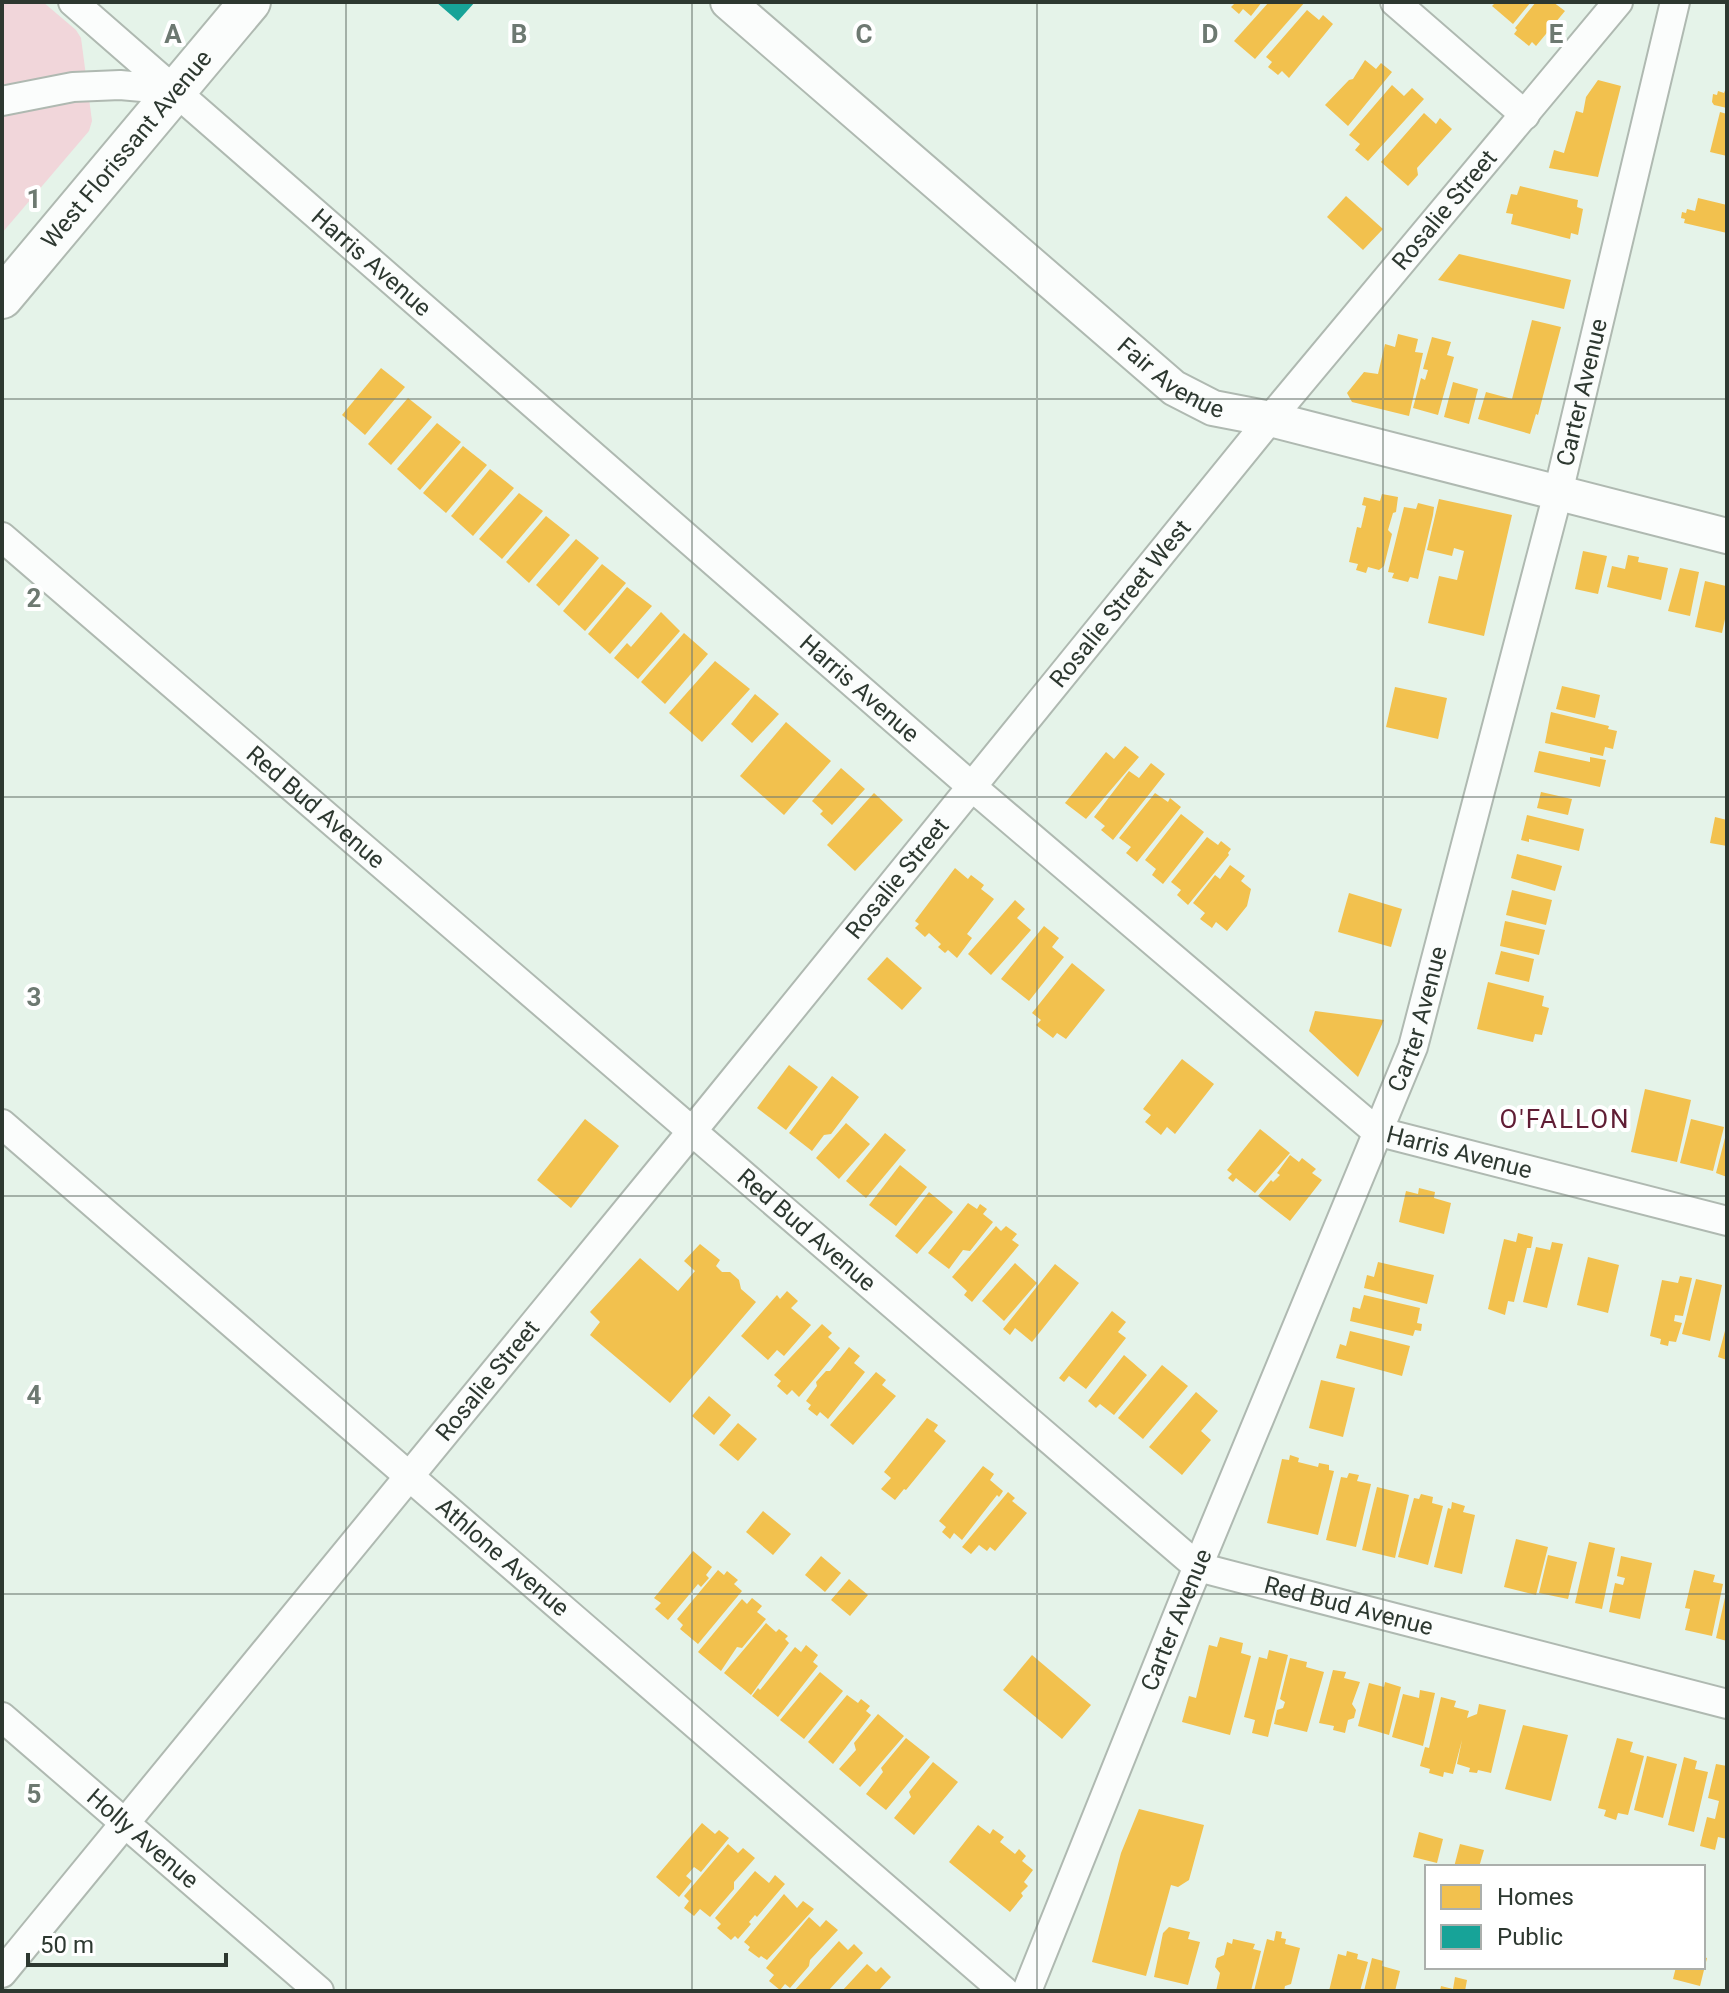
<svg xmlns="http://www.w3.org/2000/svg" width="1729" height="1993" font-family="Roboto,sans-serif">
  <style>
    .green { fill: #f1d6da }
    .homes { fill: #f2c14e }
    .public { fill: #17a398 }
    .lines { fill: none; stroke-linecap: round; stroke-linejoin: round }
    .minor-casing { stroke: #afb9b1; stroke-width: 32 }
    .tertiary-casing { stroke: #afb9b1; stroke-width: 38 }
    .secondary-casing { stroke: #afb9b1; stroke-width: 44 }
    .minor { stroke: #fbfdfc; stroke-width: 28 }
    .tertiary { stroke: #fbfdfc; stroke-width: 34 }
    .secondary { stroke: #fbfdfc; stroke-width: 40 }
    .grid { fill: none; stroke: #6d7971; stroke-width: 2; stroke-opacity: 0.55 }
    .labels { text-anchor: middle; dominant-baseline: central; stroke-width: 8; stroke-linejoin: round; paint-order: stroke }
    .street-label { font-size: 24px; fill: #2d3830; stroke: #fff }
    .neighbourhood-label { font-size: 26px; letter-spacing: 2px; fill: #601d34; stroke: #fff }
    .grid-label { font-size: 26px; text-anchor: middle; font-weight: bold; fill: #6d7971; stroke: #fff; stroke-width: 8; stroke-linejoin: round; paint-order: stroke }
  </style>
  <rect width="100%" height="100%" fill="#e5f3e9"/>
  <polygon class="green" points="2,2 43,2 76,30 81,38 92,121 89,131 2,233"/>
  <g class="homes">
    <polygon points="1236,2 1262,2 1251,16 1243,9 1239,14 1231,7"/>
    <polygon points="1269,2 1305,2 1255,59 1234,41"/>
    <polygon points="1496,2 1531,2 1513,24 1492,6"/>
    <polygon points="1536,2 1553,2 1565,11 1536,46 1532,42 1529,46 1514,34 1517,30 1515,28"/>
    <polygon points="1307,10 1319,20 1323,15 1333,24 1289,78 1282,71 1278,75 1268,67 1272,62 1266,57"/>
    <polygon points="1365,60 1376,69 1381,63 1392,72 1348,126 1325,105 1349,80 1353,79"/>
    <polygon points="1598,80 1621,86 1598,177 1549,168 1554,150 1564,153 1576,111 1583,113 1586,97"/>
    <polygon points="1392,85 1404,96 1412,88 1424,99 1368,161 1355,150 1360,144 1349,135"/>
    <polygon points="1726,88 1727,108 1714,105 1712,102 1713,94 1717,95 1718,91 1724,93"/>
    <polygon points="1720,112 1727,114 1727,156 1710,152"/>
    <polygon points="1424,113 1436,124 1440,118 1452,129 1417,168 1418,175 1408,186 1381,162"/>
    <polygon points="1520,186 1578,200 1577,207 1583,209 1578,235 1571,233 1570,239 1511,224 1513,214 1506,213 1511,194 1517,195"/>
    <polygon points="1346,196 1383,229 1363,250 1327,217"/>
    <polygon points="1698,198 1727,205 1727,233 1684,223 1685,219 1681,218 1682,212 1686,213 1687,209 1695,211"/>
    <polygon points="1459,254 1571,280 1564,309 1438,280"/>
    <polygon points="1532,320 1561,327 1538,415 1536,414 1530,434 1478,419 1486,392 1512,399"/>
    <polygon points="1398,334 1418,339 1415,352 1423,353 1409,416 1352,402 1347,393 1364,372 1378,374 1385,344 1395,347"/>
    <polygon points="1432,337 1451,342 1447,355 1454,357 1438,415 1413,408 1421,378 1425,380 1428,370 1423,369"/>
    <polygon points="381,368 405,387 365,435 342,415"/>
    <polygon points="1453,382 1478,389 1469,424 1444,417"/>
    <polygon points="408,398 432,417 391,465 368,444"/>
    <polygon points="437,423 461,442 420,490 397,469"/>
    <polygon points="463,446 487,465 446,513 423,493"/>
    <polygon points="490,469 514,488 473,536 451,516"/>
    <polygon points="519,493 543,511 502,559 479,539"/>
    <polygon points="1382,494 1398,497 1396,512 1393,513 1388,530 1392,534 1384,566 1379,570 1368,567 1366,573 1356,570 1358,564 1349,562 1357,527 1361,528 1366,506 1362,505 1364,497 1380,501"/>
    <polygon points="1439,499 1512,515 1484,636 1428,623 1439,576 1457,580 1464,551 1454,548 1452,556 1427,550"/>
    <polygon points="1418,503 1434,507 1433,515 1418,579 1410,577 1408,582 1392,578 1394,573 1388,572 1404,507 1416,509"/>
    <polygon points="546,516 570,535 529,583 506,562"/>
    <polygon points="576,539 599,558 559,606 536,585"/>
    <polygon points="1583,551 1607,556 1598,594 1575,589"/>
    <polygon points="1628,555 1639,557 1638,562 1668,568 1661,600 1607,587 1612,566 1625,569"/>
    <polygon points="602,564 626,583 585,631 563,611"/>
    <polygon points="1680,568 1699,572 1690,616 1668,611"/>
    <polygon points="1705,581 1726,586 1727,610 1722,633 1695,627"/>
    <polygon points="627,587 652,606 610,654 588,634"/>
    <polygon points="661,612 680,631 638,679 614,658 627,643 631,647"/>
    <polygon points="684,633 708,654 665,704 641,682"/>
    <polygon points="715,661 750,689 702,742 669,713"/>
    <polygon points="1562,686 1600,695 1595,718 1556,709"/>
    <polygon points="1395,687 1447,698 1438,739 1386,727"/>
    <polygon points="755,694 779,714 752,743 731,724"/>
    <polygon points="1551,712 1609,726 1608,729 1617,731 1613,749 1605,747 1603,756 1545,743"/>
    <polygon points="786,722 831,761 784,815 740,776"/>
    <polygon points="1125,746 1139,757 1086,819 1065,803 1106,752 1114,759"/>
    <polygon points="1539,751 1590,762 1590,757 1606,760 1600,787 1534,772"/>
    <polygon points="1151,763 1165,774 1113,840 1101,830 1105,826 1094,817 1129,771 1139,778"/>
    <polygon points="841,768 865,789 832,825 820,814 823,811 812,801"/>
    <polygon points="1541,792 1572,799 1568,815 1537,808"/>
    <polygon points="874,793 903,820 855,871 827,845"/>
    <polygon points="1155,793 1168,802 1170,798 1181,807 1137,862 1126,853 1131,847 1119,838"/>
    <polygon points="1181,814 1204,832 1163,884 1152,875 1156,869 1145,860"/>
    <polygon points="1527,815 1584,829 1579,851 1529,839 1529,842 1521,840"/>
    <polygon points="1715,817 1727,820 1727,846 1710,843"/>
    <polygon points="1207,837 1218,845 1221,841 1231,849 1228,853 1229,855 1188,905 1177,895 1181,890 1171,882"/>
    <polygon points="1517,854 1562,866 1555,891 1511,878"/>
    <polygon points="1230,865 1245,876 1241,881 1251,889 1247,906 1227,931 1216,922 1212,928 1200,919 1205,913 1193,903 1215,875 1220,879"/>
    <polygon points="955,868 968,879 971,875 984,885 981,889 994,899 967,934 972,938 957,958 948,950 945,953 938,947 941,944 929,933 925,937 915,928 919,924 915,921"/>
    <polygon points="1512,890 1552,900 1546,925 1506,915"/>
    <polygon points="1349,893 1402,909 1391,947 1338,932"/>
    <polygon points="1015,900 1025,909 1017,918 1031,930 991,975 968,954"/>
    <polygon points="1505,921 1545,930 1539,955 1500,946"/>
    <polygon points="1044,926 1059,938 1052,947 1064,957 1029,1001 1001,979"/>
    <polygon points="1501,951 1534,959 1529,982 1495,974"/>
    <polygon points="887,957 922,988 902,1010 867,979"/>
    <polygon points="1072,963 1105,990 1066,1039 1057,1033 1053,1038 1036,1025 1041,1020 1032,1013"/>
    <polygon points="1488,982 1544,996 1542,1006 1549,1008 1542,1035 1535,1034 1533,1042 1477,1029"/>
    <polygon points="1315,1011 1384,1020 1358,1077 1309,1031"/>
    <polygon points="1182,1059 1214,1084 1175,1134 1167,1127 1161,1135 1145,1122 1151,1115 1143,1109"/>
    <polygon points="789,1065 818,1087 786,1130 757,1108"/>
    <polygon points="832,1076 859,1097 831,1134 824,1135 812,1151 789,1133"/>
    <polygon points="1645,1089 1691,1100 1677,1162 1631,1152"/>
    <polygon points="585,1119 619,1146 571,1208 537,1180"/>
    <polygon points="1691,1119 1724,1127 1713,1171 1680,1163"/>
    <polygon points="846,1123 870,1144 839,1179 816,1158"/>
    <polygon points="1260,1129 1290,1153 1255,1193 1236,1178 1233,1182 1228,1178 1232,1174 1227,1170"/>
    <polygon points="885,1133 906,1150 866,1198 846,1181"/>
    <polygon points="1726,1134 1727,1134 1727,1177 1716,1173"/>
    <polygon points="1290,1155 1299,1162 1302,1158 1316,1169 1312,1173 1322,1180 1290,1221 1258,1196 1271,1180 1273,1182 1280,1175 1277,1173"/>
    <polygon points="900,1165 927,1187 896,1226 869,1205"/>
    <polygon points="1419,1188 1435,1192 1434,1198 1451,1203 1444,1234 1399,1222 1406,1191 1418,1194"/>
    <polygon points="929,1192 953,1212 917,1254 895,1236"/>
    <polygon points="968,1203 977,1209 980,1204 987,1209 983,1214 993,1222 970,1251 963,1250 949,1269 928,1253"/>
    <polygon points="996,1226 1001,1231 1006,1226 1017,1234 1012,1240 1019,1245 972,1302 964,1295 967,1291 952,1277"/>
    <polygon points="1518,1233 1533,1237 1531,1248 1527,1248 1514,1302 1508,1301 1505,1315 1488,1309 1504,1239 1516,1242"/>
    <polygon points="1552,1242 1563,1244 1547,1308 1523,1302 1536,1247 1550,1250"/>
    <polygon points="700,1244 720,1260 716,1266 722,1272 730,1272 739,1280 741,1289 756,1302 670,1403 590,1335 600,1322 590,1312 640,1258 678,1291 695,1271 684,1261"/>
    <polygon points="1588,1257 1619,1265 1608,1313 1577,1305"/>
    <polygon points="1378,1262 1434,1275 1427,1304 1364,1288 1367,1275 1374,1277"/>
    <polygon points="1015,1263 1037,1283 1004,1321 982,1301"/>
    <polygon points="1055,1264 1079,1283 1032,1342 1015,1328 1010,1335 1003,1329"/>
    <polygon points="1680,1276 1692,1278 1683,1316 1675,1315 1674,1321 1682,1323 1676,1342 1669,1341 1668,1346 1660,1344 1661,1339 1650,1336 1662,1280 1678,1283"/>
    <polygon points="1696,1279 1722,1285 1710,1341 1682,1334"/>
    <polygon points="787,1291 798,1301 791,1308 811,1325 784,1356 777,1350 768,1360 741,1336 777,1295 780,1299"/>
    <polygon points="1364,1295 1420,1308 1417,1323 1422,1324 1421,1331 1415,1330 1413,1336 1350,1321 1353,1307 1360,1309"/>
    <polygon points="1112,1311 1126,1322 1118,1332 1126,1338 1086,1389 1069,1376 1064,1382 1059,1378"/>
    <polygon points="822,1324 832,1333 828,1337 840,1348 799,1397 792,1390 787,1395 777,1386 781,1381 774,1375"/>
    <polygon points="1726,1327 1727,1327 1727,1360 1718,1357"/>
    <polygon points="1350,1331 1410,1346 1402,1376 1336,1358 1340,1344 1346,1346"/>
    <polygon points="849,1347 860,1356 854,1363 865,1372 828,1419 820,1412 817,1416 808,1409 811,1405 806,1401 817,1386 816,1382 826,1371 830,1371"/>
    <polygon points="1124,1355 1147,1375 1114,1415 1100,1404 1096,1408 1088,1401"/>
    <polygon points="1162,1365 1188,1386 1143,1439 1118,1418"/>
    <polygon points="876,1372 886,1380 882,1385 896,1396 853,1445 830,1425"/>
    <polygon points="1321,1380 1355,1388 1343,1437 1309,1428"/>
    <polygon points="1196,1392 1218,1411 1201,1431 1211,1440 1182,1475 1149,1447"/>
    <polygon points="709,1396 731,1415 714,1435 692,1416"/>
    <polygon points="927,1418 938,1425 934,1431 946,1441 906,1490 904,1489 895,1500 881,1489 891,1478 884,1472"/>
    <polygon points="738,1423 757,1439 738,1461 719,1445"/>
    <polygon points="1290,1455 1299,1458 1298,1462 1318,1467 1319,1463 1329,1465 1329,1470 1334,1471 1318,1535 1267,1523 1282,1459 1289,1460"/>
    <polygon points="983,1466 994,1474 990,1480 1003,1491 999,1497 997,1495 962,1540 954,1533 950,1539 942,1532 946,1527 939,1521"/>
    <polygon points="1349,1473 1359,1475 1357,1481 1371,1484 1356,1547 1326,1540 1341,1477 1347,1478"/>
    <polygon points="1377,1487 1409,1495 1395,1558 1362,1550"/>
    <polygon points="1008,1492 1015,1498 1012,1501 1027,1513 995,1551 990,1547 987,1551 979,1545 971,1554 962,1547"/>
    <polygon points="1421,1494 1433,1497 1432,1503 1443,1506 1428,1565 1398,1557 1414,1498 1419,1499"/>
    <polygon points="1452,1502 1465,1506 1463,1512 1475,1515 1462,1574 1434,1567 1448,1508 1451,1509"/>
    <polygon points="763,1511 791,1534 773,1555 746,1532"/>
    <polygon points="1516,1539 1548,1547 1536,1595 1504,1587"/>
    <polygon points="1589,1542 1615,1548 1602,1609 1575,1603"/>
    <polygon points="693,1551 712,1567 706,1575 709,1578 701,1587 698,1584 668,1620 655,1609 661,1603 654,1598"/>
    <polygon points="1548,1555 1577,1562 1568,1599 1539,1593"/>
    <polygon points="821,1556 841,1573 825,1592 805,1575"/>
    <polygon points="1621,1556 1652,1563 1640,1619 1609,1612 1615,1583 1623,1585 1625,1578 1617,1576"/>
    <polygon points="718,1570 724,1575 727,1571 738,1580 734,1584 742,1591 698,1644 680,1629 683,1625 677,1619"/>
    <polygon points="1694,1570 1715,1575 1713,1582 1723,1584 1712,1636 1685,1630 1690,1609 1685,1608"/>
    <polygon points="849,1579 868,1595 850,1616 831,1600"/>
    <polygon points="1726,1593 1727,1593 1727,1641 1716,1638"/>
    <polygon points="752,1598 762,1606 757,1612 766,1619 742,1648 737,1647 721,1671 698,1652 742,1599 747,1604"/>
    <polygon points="766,1623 776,1632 779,1629 788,1636 785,1639 789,1643 751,1695 724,1673"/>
    <polygon points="1220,1637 1243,1643 1241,1653 1251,1656 1230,1735 1182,1722 1189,1696 1196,1698 1209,1645 1217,1647"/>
    <polygon points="806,1645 818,1655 813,1662 818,1666 778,1717 752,1696 758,1688 760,1690 795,1647 801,1652"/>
    <polygon points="1269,1650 1288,1655 1268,1737 1252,1733 1255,1720 1244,1717 1259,1657 1267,1659"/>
    <polygon points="1032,1655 1091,1705 1062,1739 1003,1690"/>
    <polygon points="1290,1658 1307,1662 1306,1667 1324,1672 1307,1732 1274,1724 1277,1710 1283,1708 1285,1702 1280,1699"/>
    <polygon points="1333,1670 1346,1672 1344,1678 1360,1682 1352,1704 1356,1710 1354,1718 1348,1720 1345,1733 1333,1730 1334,1726 1319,1723"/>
    <polygon points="820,1672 843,1691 804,1739 780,1720"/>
    <polygon points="1385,1682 1401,1687 1389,1735 1358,1726 1369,1683 1384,1687"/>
    <polygon points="1420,1690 1435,1693 1423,1746 1392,1737 1403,1694 1419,1698"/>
    <polygon points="847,1695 858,1703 861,1699 870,1706 866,1711 871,1715 833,1764 808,1742"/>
    <polygon points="1441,1697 1456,1701 1454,1707 1469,1711 1467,1718 1477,1714 1479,1704 1506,1710 1491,1773 1478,1770 1477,1773 1469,1772 1470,1768 1457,1764 1462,1740 1453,1774 1444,1772 1443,1777 1429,1773 1430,1769 1420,1766 1425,1747 1429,1748"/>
    <polygon points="878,1714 904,1736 860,1787 839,1769 856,1750 854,1743"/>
    <polygon points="1523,1725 1568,1735 1551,1801 1505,1789"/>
    <polygon points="906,1738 930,1757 886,1810 866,1794 883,1772 881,1768"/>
    <polygon points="1617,1738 1633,1742 1630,1752 1644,1756 1628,1815 1618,1813 1616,1820 1604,1816 1606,1810 1598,1808"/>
    <polygon points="1647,1756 1677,1764 1663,1818 1634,1810"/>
    <polygon points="1684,1757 1697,1761 1695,1769 1708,1772 1694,1832 1668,1825"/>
    <polygon points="933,1762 958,1782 914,1835 894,1818 911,1797 909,1792"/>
    <polygon points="1716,1764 1727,1766 1727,1839 1718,1837 1715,1850 1700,1846 1707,1817 1715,1819 1719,1801 1708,1798"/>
    <polygon points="1139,1809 1204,1825 1189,1880 1178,1887 1171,1885 1146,1976 1092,1962 1121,1853"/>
    <polygon points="702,1823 715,1834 719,1830 729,1838 701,1872 694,1867 686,1876 692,1881 679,1897 656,1877"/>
    <polygon points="978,1825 990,1834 993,1829 1004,1837 1000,1842 1015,1854 1019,1849 1026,1856 1022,1861 1033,1870 1024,1882 1028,1886 1021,1893 1023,1896 1010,1912 949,1862"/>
    <polygon points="1419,1832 1443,1839 1437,1863 1413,1857"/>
    <polygon points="728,1844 738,1853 743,1848 755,1858 734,1882 734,1889 710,1917 700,1909 694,1916 684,1908 689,1901 684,1896"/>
    <polygon points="1460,1844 1484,1850 1479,1867 1454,1867"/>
    <polygon points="755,1871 769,1883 775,1875 785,1884 757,1917 755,1915 749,1922 751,1924 738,1939 735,1936 731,1940 717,1928 721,1924 715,1918"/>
    <polygon points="784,1894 797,1908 803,1901 814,1909 767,1960 761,1956 759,1958 748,1950 750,1947 744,1942"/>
    <polygon points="809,1917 820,1927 826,1920 838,1930 810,1960 809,1966 790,1988 785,1984 780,1990 769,1981 774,1975 766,1968"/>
    <polygon points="1169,1927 1190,1932 1188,1939 1200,1942 1188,1985 1154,1977 1163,1933"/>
    <polygon points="1276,1931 1282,1932 1281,1938 1286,1939 1285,1944 1300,1948 1291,1984 1285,1986 1284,1991 1254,1991 1267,1939 1274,1941"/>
    <polygon points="1233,1939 1255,1944 1253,1949 1261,1951 1251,1991 1216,1991 1220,1973 1215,1967 1217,1958 1224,1955 1227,1942 1232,1944"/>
    <polygon points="839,1941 848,1950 854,1944 863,1953 828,1991 794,1991"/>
    <polygon points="1347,1951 1358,1954 1357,1959 1368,1962 1360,1991 1329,1991 1338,1954 1346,1956"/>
    <polygon points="1703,1957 1707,1958 1700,1986 1673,1979 1676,1967 1703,1967"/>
    <polygon points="1372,1958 1383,1961 1382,1966 1400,1971 1395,1991 1364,1991"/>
    <polygon points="867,1964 876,1972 881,1967 891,1977 878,1991 842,1991"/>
    <polygon points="1455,1977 1467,1980 1465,1991 1440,1991 1441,1986 1453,1989"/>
  </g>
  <polygon class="public" points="436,2 475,2 458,21"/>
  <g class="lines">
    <g class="minor-casing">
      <g id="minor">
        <path id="s1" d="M73,2l898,784 405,345 351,90"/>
        <polyline points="1395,2 1525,115"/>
        <polyline points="2,101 73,87 120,85 176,90"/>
        <path id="s2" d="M2,537l1196,1030 529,137"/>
        <path id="s3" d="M2,1124l1002,867"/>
        <path id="s4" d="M2,1717l317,274"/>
        <path id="s5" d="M2,1973l709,-865 559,-689 348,-417"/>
        <path id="s6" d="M1027,1991l157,-391 229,-553 145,-554 117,-491"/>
      </g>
    </g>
    <g class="tertiary-casing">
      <g id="tertiary">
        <path id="s7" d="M728,2l446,386 39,20 57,11 457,117"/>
      </g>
    </g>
    <g class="secondary-casing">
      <g id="secondary">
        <path id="s8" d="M2,298l248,-296"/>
      </g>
    </g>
    <use href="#minor" class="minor"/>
    <use href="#tertiary" class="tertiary"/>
    <use href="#secondary" class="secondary"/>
  </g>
  <path class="grid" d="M346,2v1989M692,2v1989M1037,2v1989M1383,2v1989M2,399h1725M2,797h1725M2,1196h1725M2,1594h1725"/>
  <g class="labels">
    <g class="street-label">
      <text stroke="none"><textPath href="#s8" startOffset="194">West Florissant Avenue</textPath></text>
      <text stroke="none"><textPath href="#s5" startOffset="2278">Rosalie Street</textPath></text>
      <text stroke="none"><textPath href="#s1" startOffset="396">Harris Avenue</textPath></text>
      <text stroke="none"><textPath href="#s7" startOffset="582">Fair Avenue</textPath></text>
      <text stroke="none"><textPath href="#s6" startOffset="1696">Carter Avenue</textPath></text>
      <text stroke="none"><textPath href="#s5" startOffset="1768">Rosalie Street West</textPath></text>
      <text stroke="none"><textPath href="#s1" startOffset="1044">Harris Avenue</textPath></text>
      <text stroke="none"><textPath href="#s2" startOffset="414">Red Bud Avenue</textPath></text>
      <text stroke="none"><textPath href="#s5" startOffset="1414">Rosalie Street</textPath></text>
      <text stroke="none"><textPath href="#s6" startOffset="1048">Carter Avenue</textPath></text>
      <text stroke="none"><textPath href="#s1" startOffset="1810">Harris Avenue</textPath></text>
      <text stroke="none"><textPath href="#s2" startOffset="1062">Red Bud Avenue</textPath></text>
      <text stroke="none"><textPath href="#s5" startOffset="766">Rosalie Street</textPath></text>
      <text stroke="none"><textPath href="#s3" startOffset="662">Athlone Avenue</textPath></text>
      <text stroke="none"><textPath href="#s2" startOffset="1734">Red Bud Avenue</textPath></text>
      <text stroke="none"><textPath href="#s6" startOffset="400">Carter Avenue</textPath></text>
      <text stroke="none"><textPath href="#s4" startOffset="186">Holly Avenue</textPath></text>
    </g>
    <g class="neighbourhood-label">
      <text x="1565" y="1119">O'FALLON</text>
    </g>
  </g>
  <g class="grid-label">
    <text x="173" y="43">A</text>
    <text x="519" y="43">B</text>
    <text x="864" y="43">C</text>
    <text x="1210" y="43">D</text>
    <text x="1556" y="43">E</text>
    <text x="34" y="208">1</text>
    <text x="34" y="607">2</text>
    <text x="34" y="1006">3</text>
    <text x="34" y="1404">4</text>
    <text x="34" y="1803">5</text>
  </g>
  <rect width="1729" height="1993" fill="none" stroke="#2d3830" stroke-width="8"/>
  <rect x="1425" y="1865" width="280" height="104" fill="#ffffff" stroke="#abafac" stroke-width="2"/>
  <rect x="1441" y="1885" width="40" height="24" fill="#f2c14e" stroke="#abafac" stroke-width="2"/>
  <text x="1497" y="1905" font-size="24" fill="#2d3830">Homes</text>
  <rect x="1441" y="1925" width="40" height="24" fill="#17a398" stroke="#abafac" stroke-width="2"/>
  <text x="1497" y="1945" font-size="24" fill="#2d3830">Public</text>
  <path d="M28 1953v12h198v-12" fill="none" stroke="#2d3830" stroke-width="4"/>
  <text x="40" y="1953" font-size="24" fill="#2d3830" stroke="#ffffff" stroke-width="6" paint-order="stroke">50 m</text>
</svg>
